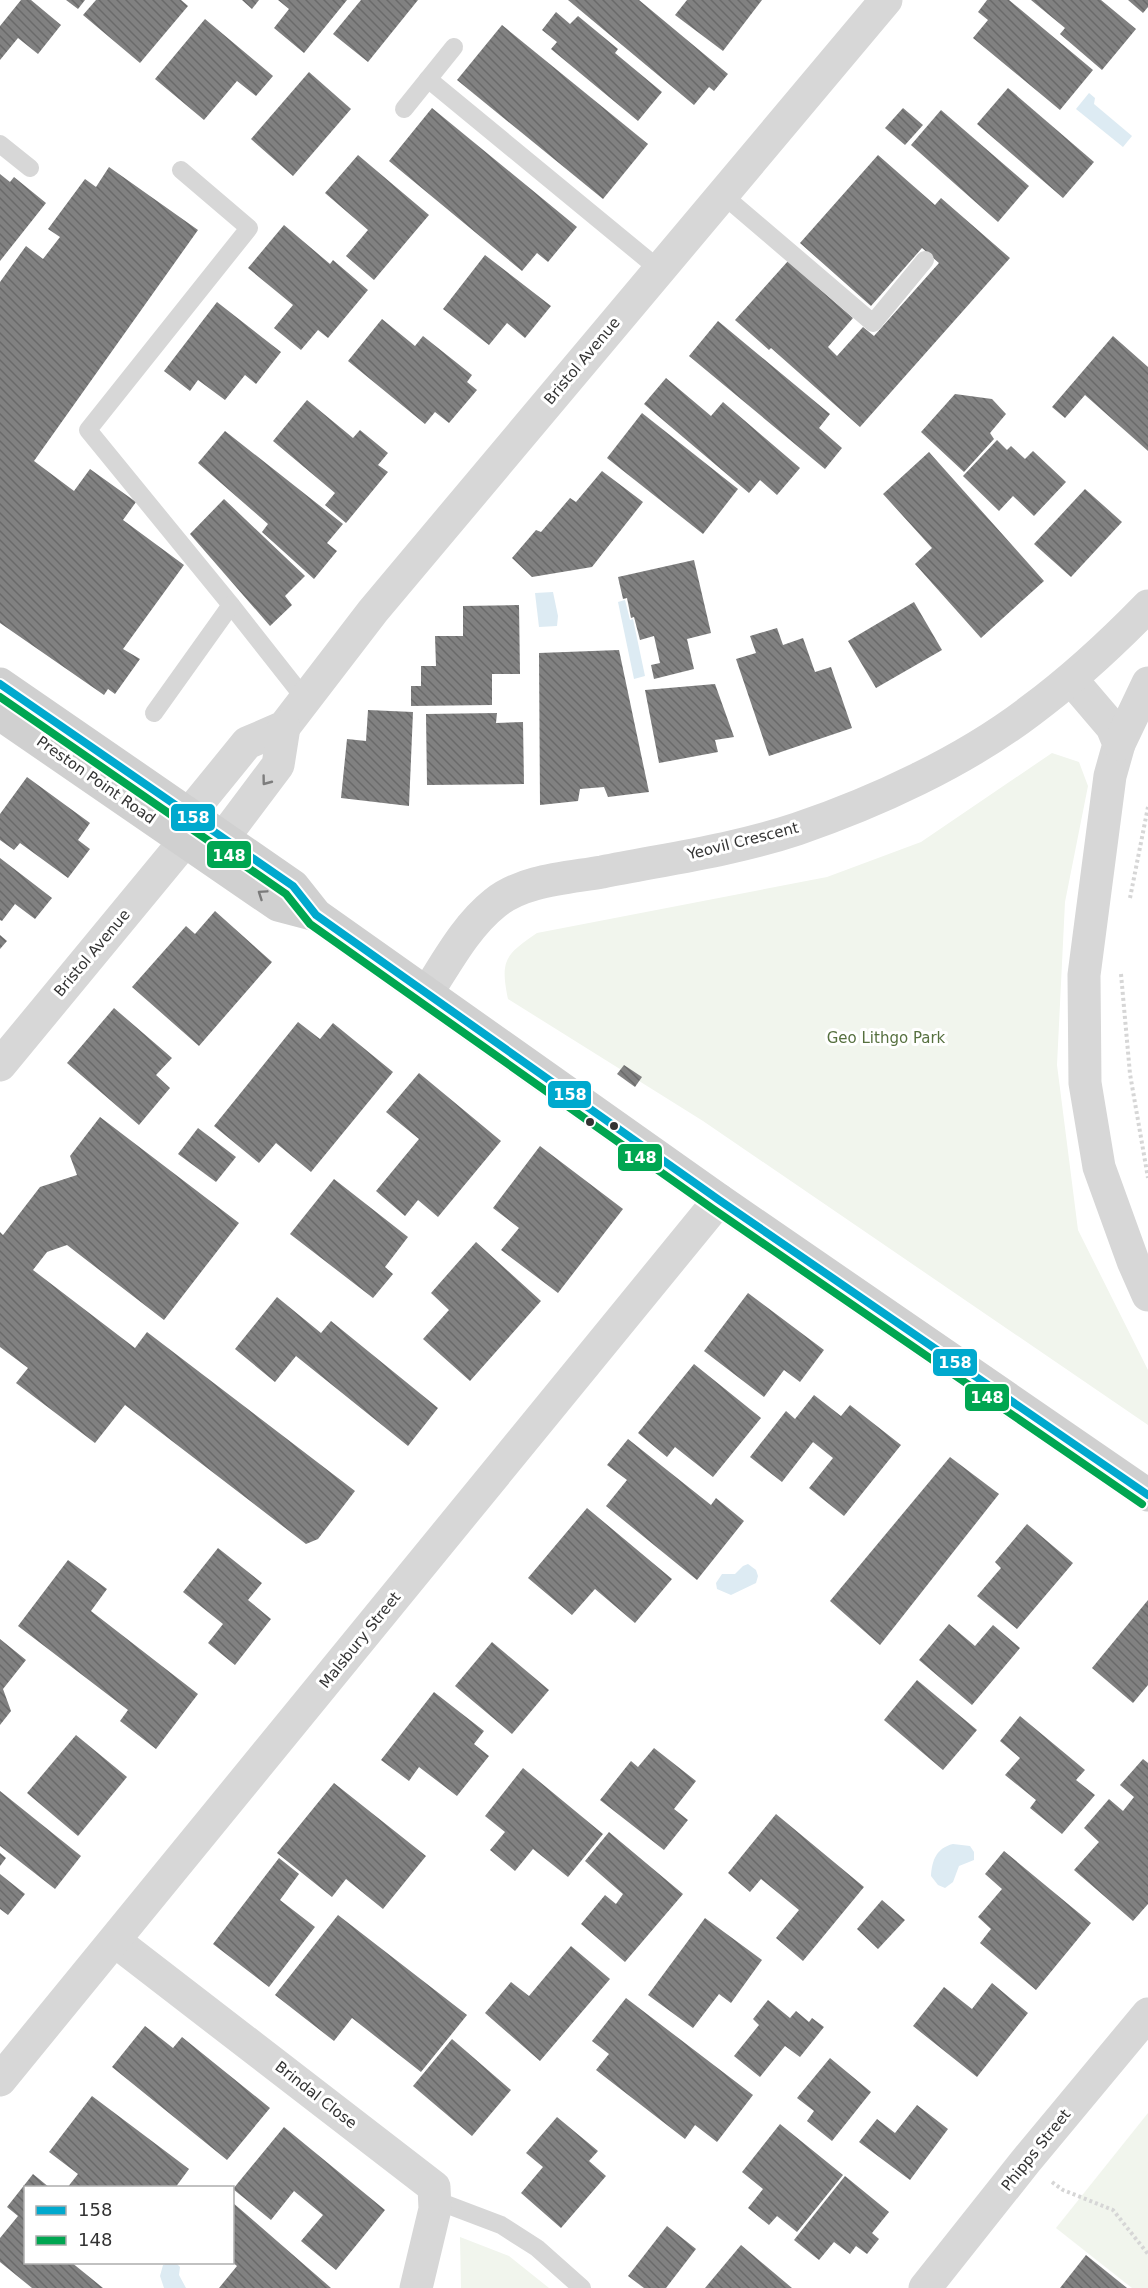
<svg xmlns="http://www.w3.org/2000/svg" width="1148" height="2288" font-family="'DejaVu Sans',sans-serif">
  <style>
    .green { fill: #f1f5ed }
    .water { fill: #ddebf3 }
    .building { fill: url(#building-back-hatch) }
    .lines { fill: none; stroke-linecap: round; stroke-linejoin: round }
    .path { stroke: #d6d6d6; stroke-width: 4; stroke-dasharray: 3 3; stroke-linecap: butt }
    .lane { stroke: #d7d7d7; stroke-width: 18 }
    .street { stroke: #d7d7d7; stroke-width: 33 }
    .secondary { stroke: #d0d0d0; stroke-width: 33 }
    .bus-1-casing { stroke: #fff; stroke-width: 12 }
    .bus-2-casing { stroke: #fff; stroke-width: 12 }
    .bus-1 { stroke: #00a9ce; stroke-width: 8 }
    .bus-2 { stroke: #00a651; stroke-width: 8 }
    .oneway { stroke: #7d7d7d }
    .oneway2 { stroke: #7a7a7a }
    .bus-dot { fill: #333; stroke: #fff; stroke-width: 2 }
    .labels { text-anchor: middle; dominant-baseline: central; stroke-width: 6; stroke-linejoin: round; paint-order: stroke }
    .street-label { font-size: 15px; fill: #333; stroke: #fff }
    .park-label { font-size: 15px; fill: #56703f; stroke: #fff }
    .line-badge { stroke: #fff; stroke-width: 2 }
    .badge-label { font-size: 16px; text-anchor: middle; font-weight: bold; fill: #fff }
  </style>
  <defs>
    <pattern id="building-back-hatch" width="6" height="6" patternUnits="userSpaceOnUse" patternTransform="scale(1.5)"><rect width="6" height="6" fill="#818181"/><path d="M-1 5l2 2M0 0l6 6M5-1l2 2" fill="none" stroke="#6a6a6a"/></pattern>
  </defs>
  <rect width="100%" height="100%" fill="#fff"/>
  <g class="green">
    <path d="M1052,753l27,9 9,24 -23,116 -8,163 21,165 70,140v55l-445,-304 -195,-122c-8,-39 -3,-44 29,-66l290,-56 94,-35z"/>
    <polygon points="1148,2113 1148,2288 1132,2288 1056,2228"/>
    <polygon points="460,2237 509,2256 549,2288 461,2288"/>
  </g>
  <g class="water">
    <polygon points="1089,93 1095,98 1094,104 1132,136 1123,147 1076,109"/>
    <polygon points="553,592 558,616 557,626 539,627 535,593"/>
    <polygon points="625,600 630,620 633,619 645,676 634,679 618,602"/>
    <polygon points="748,1564 756,1570 758,1576 756,1583 731,1595 717,1589 716,1583 722,1574 735,1574 743,1566"/>
    <path d="M953,1844l17,2 4,6v8l-15,6 -6,16 -8,6 -7,-3 -7,-9c1,-15 5,-28 22,-32z"/>
    <polygon points="168,2263 176,2263 180,2267 179,2275 186,2288 164,2288 160,2276 163,2265"/>
  </g>
  <g class="building">
    <polygon points="21,0 31,0 61,25 38,54 18,38 0,60 0,26"/>
    <polygon points="66,0 85,0 78,9"/>
    <polygon points="96,0 181,0 188,6 140,63 83,15"/>
    <polygon points="242,0 259,0 252,9"/>
    <polygon points="278,0 347,0 304,53 274,28 289,9"/>
    <polygon points="361,0 418,0 368,62 333,34"/>
    <polygon points="568,0 639,0 728,74 714,91 709,87 694,105"/>
    <polygon points="687,0 762,0 723,51 675,15"/>
    <polygon points="987,0 1009,0 1093,70 1060,110 973,38 988,20 978,12"/>
    <polygon points="1031,0 1101,0 1136,29 1102,70 1060,34 1065,28"/>
    <polygon points="1128,0 1148,0 1148,7 1143,13"/>
    <polygon points="556,12 570,24 578,16 618,49 615,53 662,92 638,121 551,49 557,42 542,30"/>
    <polygon points="205,19 273,76 256,96 237,81 204,120 155,79"/>
    <polygon points="502,25 648,144 603,199 457,80"/>
    <polygon points="309,72 351,109 293,176 251,139"/>
    <polygon points="1008,88 1094,162 1063,198 977,124"/>
    <polygon points="432,108 577,227 548,262 537,253 522,271 389,161"/>
    <polygon points="903,108 923,125 905,145 885,128"/>
    <polygon points="941,110 1029,186 998,222 911,145"/>
    <polygon points="358,155 429,215 374,280 346,256 368,230 325,193"/>
    <polygon points="878,155 935,205 941,198 1010,258 860,427 771,348 769,350 735,320 788,261 853,318 828,347 837,356 863,327 874,336 939,263 922,248 871,306 800,243"/>
    <polygon points="109,167 198,230 34,461 74,491 90,469 136,502 123,520 184,565 123,649 140,659 115,694 108,689 104,695 0,623 0,282 26,246 43,259 60,237 48,229 85,179 96,187"/>
    <polygon points="0,174 10,182 14,177 46,203 0,261"/>
    <polygon points="284,225 330,264 333,260 368,290 328,338 318,330 301,350 274,328 293,305 248,268"/>
    <polygon points="485,255 551,306 525,338 507,323 489,345 443,309"/>
    <polygon points="217,302 281,352 256,384 245,375 225,400 198,380 190,391 164,371"/>
    <polygon points="382,319 415,346 423,336 472,375 467,382 477,390 449,423 435,412 425,424 348,361"/>
    <polygon points="718,321 830,414 819,428 842,448 825,469 689,356"/>
    <polygon points="1113,336 1148,367 1148,451 1085,395 1065,418 1052,407"/>
    <polygon points="666,378 711,416 723,402 800,468 777,495 760,480 749,493 644,404"/>
    <polygon points="955,394 992,399 1006,414 990,433 994,439 964,472 921,432"/>
    <polygon points="307,400 353,438 360,430 388,453 378,465 388,472 346,523 325,505 335,493 273,441"/>
    <polygon points="642,413 738,489 703,534 607,458"/>
    <polygon points="225,431 343,524 327,543 337,551 314,579 262,532 268,524 198,463"/>
    <polygon points="997,440 1007,450 1011,446 1025,459 1033,451 1066,482 1034,516 1013,496 999,511 963,476"/>
    <polygon points="929,452 1044,581 981,638 915,564 932,548 883,494"/>
    <polygon points="602,471 643,502 592,567 532,577 512,558 536,530 541,532 570,498 576,502"/>
    <polygon points="1085,489 1122,522 1071,577 1034,544"/>
    <polygon points="224,499 305,576 285,596 292,605 270,626 190,534"/>
    <polygon points="694,560 711,633 687,639 694,669 654,679 651,665 660,663 654,636 640,640 634,617 631,618 627,598 623,599 618,577"/>
    <polygon points="914,602 942,650 876,688 848,641"/>
    <polygon points="519,605 520,674 492,674 492,705 411,706 411,686 421,686 421,666 436,666 435,636 463,636 463,606"/>
    <polygon points="777,628 783,645 803,638 815,672 831,667 852,728 769,756 736,659 756,653 750,636"/>
    <polygon points="619,650 649,792 608,797 604,787 580,789 578,801 540,805 539,653"/>
    <polygon points="715,684 734,737 715,740 718,752 659,763 645,690"/>
    <polygon points="368,710 413,712 409,806 341,798 347,739 366,741"/>
    <polygon points="497,713 496,723 523,722 524,784 427,785 426,714"/>
    <polygon points="27,777 90,823 78,840 90,849 68,878 20,843 14,850 0,840 0,814"/>
    <polygon points="0,858 52,898 35,919 15,904 2,921 0,920"/>
    <polygon points="215,911 272,962 199,1046 132,987 186,926 195,934"/>
    <polygon points="0,935 7,941 0,949"/>
    <polygon points="114,1008 172,1058 156,1075 170,1088 139,1125 67,1063"/>
    <polygon points="298,1022 320,1039 333,1023 393,1072 311,1172 276,1143 259,1163 214,1126"/>
    <polygon points="624,1065 642,1077 635,1087 617,1074"/>
    <polygon points="419,1073 501,1141 438,1217 418,1200 405,1216 376,1191 419,1139 386,1112"/>
    <polygon points="100,1117 239,1223 164,1320 67,1245 47,1252 33,1270 135,1348 147,1332 355,1491 318,1539 306,1544 125,1405 95,1443 16,1383 28,1368 0,1347 0,1232 3,1235 40,1187 77,1175 70,1156"/>
    <polygon points="198,1128 236,1157 216,1182 178,1154"/>
    <polygon points="540,1146 623,1209 558,1293 501,1250 519,1228 493,1208"/>
    <polygon points="334,1179 408,1237 385,1267 393,1274 373,1298 290,1234"/>
    <polygon points="476,1242 541,1301 470,1381 423,1339 449,1310 431,1293"/>
    <polygon points="748,1293 824,1350 800,1382 784,1370 764,1397 704,1351"/>
    <polygon points="277,1297 321,1333 331,1321 438,1408 408,1446 296,1356 275,1382 235,1349"/>
    <polygon points="694,1364 761,1418 713,1477 675,1447 667,1457 638,1433"/>
    <polygon points="814,1395 841,1416 850,1405 901,1445 844,1516 809,1488 833,1458 813,1442 782,1482 750,1457 786,1411 795,1419"/>
    <polygon points="628,1439 711,1505 716,1498 744,1521 697,1580 606,1506 627,1480 607,1465"/>
    <polygon points="950,1457 999,1494 880,1645 830,1601"/>
    <polygon points="587,1508 672,1579 635,1623 595,1589 572,1615 528,1578"/>
    <polygon points="1027,1524 1073,1563 1017,1629 977,1596 1001,1568 995,1562"/>
    <polygon points="218,1548 262,1583 248,1600 271,1619 235,1665 208,1643 223,1624 183,1592"/>
    <polygon points="68,1560 107,1589 91,1611 198,1694 156,1749 120,1721 128,1710 18,1626"/>
    <polygon points="1148,1600 1148,1685 1133,1703 1092,1668"/>
    <polygon points="949,1624 975,1646 993,1625 1020,1648 972,1705 919,1660"/>
    <polygon points="0,1639 26,1660 3,1689 11,1711 0,1725"/>
    <polygon points="492,1642 549,1690 512,1734 455,1686"/>
    <polygon points="917,1680 977,1730 943,1770 884,1720"/>
    <polygon points="434,1692 484,1731 474,1744 489,1756 457,1796 419,1767 409,1781 381,1760"/>
    <polygon points="1020,1716 1085,1770 1076,1780 1095,1795 1062,1834 1030,1808 1036,1800 1005,1775 1020,1758 1000,1741"/>
    <polygon points="76,1735 127,1777 78,1836 27,1793"/>
    <polygon points="654,1748 696,1781 674,1809 688,1820 664,1850 600,1800 631,1761 638,1767"/>
    <polygon points="1143,1759 1148,1763 1148,1904 1133,1921 1074,1870 1099,1842 1084,1828 1109,1799 1123,1811 1134,1797 1120,1785"/>
    <polygon points="523,1768 603,1834 568,1877 533,1849 515,1871 490,1850 505,1832 485,1816"/>
    <polygon points="334,1783 426,1856 383,1909 346,1879 332,1897 277,1853"/>
    <polygon points="0,1791 81,1856 55,1889 0,1846"/>
    <polygon points="776,1814 864,1887 803,1961 776,1938 799,1910 761,1879 750,1892 728,1873"/>
    <polygon points="609,1832 683,1894 625,1962 581,1924 605,1895 616,1904 623,1894 585,1861"/>
    <polygon points="1004,1851 1091,1923 1036,1990 980,1943 991,1929 978,1917 1002,1889 985,1874"/>
    <polygon points="0,1853 6,1858 0,1866"/>
    <polygon points="279,1858 299,1874 280,1900 315,1927 269,1987 213,1944"/>
    <polygon points="0,1874 25,1894 8,1915 0,1909"/>
    <polygon points="882,1900 905,1920 878,1949 857,1929"/>
    <polygon points="338,1915 467,2015 421,2072 352,2018 334,2041 275,1995"/>
    <polygon points="705,1918 762,1960 731,2003 719,1994 693,2028 648,1995"/>
    <polygon points="571,1946 610,1979 540,2061 485,2013 511,1982 529,1996"/>
    <polygon points="992,1983 1028,2013 977,2077 913,2026 944,1987 972,2009"/>
    <polygon points="626,1998 753,2095 717,2142 695,2125 685,2139 596,2070 609,2054 592,2041"/>
    <polygon points="768,2000 790,2018 796,2011 809,2022 812,2018 824,2027 800,2057 785,2046 760,2077 734,2056 759,2025 753,2019"/>
    <polygon points="145,2026 173,2048 182,2037 270,2108 227,2160 112,2067"/>
    <polygon points="452,2039 511,2090 472,2136 413,2086"/>
    <polygon points="830,2058 871,2092 832,2141 807,2121 814,2111 797,2098"/>
    <polygon points="92,2096 189,2169 175,2188 67,2188 78,2174 49,2152"/>
    <polygon points="917,2105 948,2129 910,2180 859,2142 877,2119 895,2133"/>
    <polygon points="557,2117 598,2151 589,2161 606,2176 561,2228 521,2193 543,2167 526,2153"/>
    <polygon points="780,2124 843,2175 797,2232 777,2216 769,2225 748,2208 763,2189 742,2172"/>
    <polygon points="284,2127 385,2210 336,2270 301,2241 323,2215 294,2191 271,2220 233,2189"/>
    <polygon points="33,2174 50,2188 26,2188 26,2262 71,2262 103,2288 32,2288 0,2262 0,2238 18,2216 7,2207"/>
    <polygon points="845,2176 889,2212 872,2233 879,2239 867,2254 856,2246 850,2254 834,2242 819,2260 794,2240"/>
    <polygon points="232,2202 331,2288 219,2288 237,2266 232,2262"/>
    <polygon points="667,2226 696,2249 666,2288 644,2288 628,2276"/>
    <polygon points="741,2245 792,2288 705,2288"/>
    <polygon points="1086,2255 1127,2288 1060,2288"/>
  </g>
  <g class="lines">
    <g class="path">
      <polyline points="1130,898 1148,807"/>
      <polyline points="1121,974 1130,1074 1148,1178"/>
      <polyline points="1052,2182 1063,2190 1113,2210 1148,2254"/>
    </g>
    <g class="lane">
      <polyline points="428,79 660,270"/>
      <polyline points="404,109 454,47"/>
      <polyline points="0,144 30,168"/>
      <polyline points="181,170 249,228 88,430 231,605 305,699"/>
      <polyline points="723,195 873,323 925,260"/>
      <polyline points="154,713 231,605"/>
      <polyline points="435,2200 501,2225 537,2248 582,2288"/>
    </g>
    <g class="street">
      <polyline points="1071,679 1112,727 1119,744 1110,776 1084,975 1085,1083 1099,1167 1133,1261 1148,1295"/>
      <polyline points="1119,744 1148,683"/>
      <polyline points="184,842 190,813 247,743 284,727 373,611 886,0"/>
      <path d="M427,993c20,-31 39,-67 68,-90 28,-23 73,-25 107,-31 65,-13 132,-22 195,-43 79,-27 166,-67 233,-118 42,-31 82,-68 118,-105"/>
      <polyline points="0,1065 184,842 224,837 278,765 284,727"/>
      <polyline points="115,1941 434,2187 435,2209 416,2288"/>
      <polyline points="0,2080 719,1200"/>
      <polyline points="925,2288 1025,2162 1148,2014"/>
    </g>
    <g class="secondary">
      <polyline points="0,684 293,886 316,915 719,1200 1148,1495"/>
      <polyline points="0,714 278,905 316,915"/>
    </g>
    <g class="bus-1-casing">
      <polyline id="bus-1" points="0,684 293,886 316,915 719,1200 1148,1495"/>
    </g>
    <g class="bus-2-casing">
      <polyline id="bus-2" points="0,697 286,894 310,924 713,1209 1142,1504"/>
    </g>
    <use href="#bus-1" class="bus-1"/>
    <use href="#bus-2" class="bus-2"/>
  </g>
  <defs><path id="oneway-chevron" d="M-2-3.5L2.5 0L-2 3.5" fill="none" stroke-width="1.6" stroke-linecap="round" stroke-linejoin="round" transform="scale(1.5)"/></defs>
  <use class="oneway" href="#oneway-chevron" transform="translate(266 781) rotate(127)"/>
  <use class="oneway2" href="#oneway-chevron" transform="translate(262 894) rotate(-146)"/>
  <g class="bus-dot">
    <circle cx="590" cy="1122" r="5"/>
    <circle cx="614" cy="1126" r="5"/>
  </g>
  <g class="labels">
    <g class="street-label">
      <text transform="translate(582 361) rotate(-50)">Bristol Avenue</text>
      <text transform="translate(96 780) rotate(35)">Preston Point Road</text>
      <text transform="translate(743 841) rotate(-14)">Yeovil Crescent</text>
      <text transform="translate(92 953) rotate(-50)">Bristol Avenue</text>
      <text transform="translate(360 1640) rotate(-51)">Malsbury Street</text>
      <text transform="translate(316 2095) rotate(38)">Brindal Close</text>
      <text transform="translate(1036 2150) rotate(-51)">Phipps Street</text>
    </g>
    <g class="park-label">
      <text x="886" y="1038">Geo Lithgo Park</text>
    </g>
  </g>
  <g class="line-badge">
    <rect x="170" y="803" width="46" height="29" rx="6" fill="#00a9ce"/>
    <rect x="206" y="840" width="46" height="29" rx="6" fill="#00a651"/>
    <rect x="547" y="1080" width="45" height="29" rx="6" fill="#00a9ce"/>
    <rect x="617" y="1143" width="46" height="29" rx="6" fill="#00a651"/>
    <rect x="932" y="1348" width="46" height="29" rx="6" fill="#00a9ce"/>
    <rect x="964" y="1383" width="46" height="29" rx="6" fill="#00a651"/>
  </g>
  <g class="badge-label">
    <text x="193" y="823">158</text>
    <text x="229" y="861">148</text>
    <text x="570" y="1100">158</text>
    <text x="640" y="1163">148</text>
    <text x="955" y="1368">158</text>
    <text x="987" y="1403">148</text>
  </g>
  <rect x="24" y="2186" width="210" height="78" fill="#ffffff" stroke="#adadad" stroke-width="1.5"/>
  <rect x="36" y="2206" width="30" height="9" fill="#00a9ce" stroke="#adadad" stroke-width="1.5"/>
  <text x="78" y="2216" font-size="18" fill="#333333">158</text>
  <rect x="36" y="2236" width="30" height="9" fill="#00a651" stroke="#adadad" stroke-width="1.5"/>
  <text x="78" y="2246" font-size="18" fill="#333333">148</text>
</svg>
